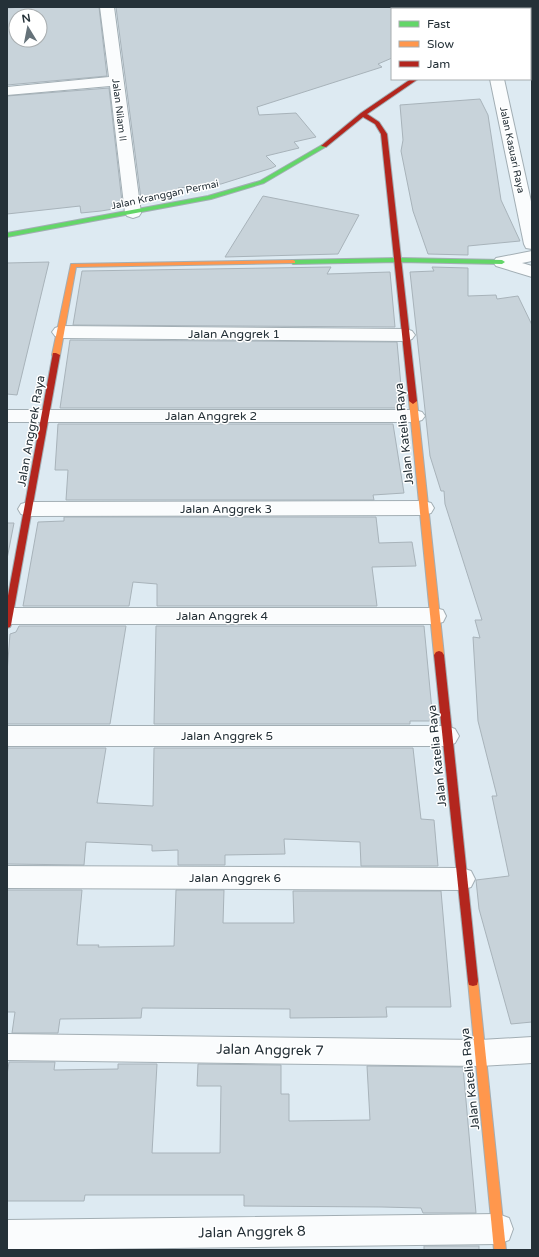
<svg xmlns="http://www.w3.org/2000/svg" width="539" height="1257" font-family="'Varela Round',sans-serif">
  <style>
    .building { fill: #c8d3da; stroke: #a8b3ba; fill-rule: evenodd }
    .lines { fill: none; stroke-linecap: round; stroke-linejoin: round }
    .street-casing { stroke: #a2aeb4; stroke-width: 2 }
    .fast-casing { stroke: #a2aeb4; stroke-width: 2 }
    .slow-casing { stroke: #a2aeb4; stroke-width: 2 }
    .jam-casing { stroke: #a2aeb4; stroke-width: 2 }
    .street { fill: #fafcfd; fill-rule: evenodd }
    .fast { fill: #63d668; fill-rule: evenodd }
    .slow { fill: #ff974d; fill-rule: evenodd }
    .jam { fill: #b3261e; fill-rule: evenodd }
    .labels { text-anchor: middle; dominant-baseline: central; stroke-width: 3; stroke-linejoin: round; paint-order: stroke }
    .far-street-label { font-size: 10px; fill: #253138; stroke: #fff }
    .street-label { font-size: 12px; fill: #253138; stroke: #fff }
    .near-street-label { font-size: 14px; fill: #253138; stroke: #fff }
  </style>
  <rect width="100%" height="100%" fill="#ddeaf2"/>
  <g class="building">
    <path d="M23,7h76l8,69 -100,9v-77zM16,16h24v24h-24z"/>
    <polygon points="116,7 392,7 392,58 378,64 382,67 257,107 259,115 296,113 316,137 294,142 299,148 266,156 276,166 272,168 221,184 178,188 180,195 141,199"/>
    <polygon points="109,88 122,202 112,203 113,209 101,211 81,213 80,206 7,214 7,96"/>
    <polygon points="480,99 488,115 501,200 520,241 468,246 468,255 428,254 413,211 401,151 403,140 400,105"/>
    <polygon points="263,196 359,215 338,254 225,257"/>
    <polygon points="49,262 17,395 7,394 7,263"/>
    <polygon points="331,267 327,274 390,272 395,327 73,325 82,271"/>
    <polygon points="432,267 468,268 468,296 496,295 497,299 518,296 532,325 532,1022 511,1024 479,909 476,880 509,876 492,796 497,796 478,721 473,637 480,638 475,620 482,620 445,504 444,491 441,491 430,456 410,272 434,271"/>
    <polygon points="70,340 397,342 403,408 60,408"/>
    <polygon points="58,424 393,424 404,493 373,495 374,500 66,500 68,470 55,470"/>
    <polygon points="64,517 376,517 379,543 412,542 416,566 372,567 377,606 157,606 157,584 133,582 129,606 23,606 38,522 64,521"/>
    <polygon points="7,523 14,523 7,559"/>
    <polygon points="19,626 126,626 110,724 7,724 7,673 10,634 16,632"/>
    <polygon points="156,626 424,626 433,721 410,721 410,724 154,724"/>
    <polygon points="7,748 106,748 97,803 153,806 154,748 413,748 421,819 434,820 438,866 361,866 360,842 284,839 285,854 225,855 225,865 178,865 178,850 152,851 152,845 86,842 84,865 7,864"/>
    <polygon points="7,890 82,890 77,945 99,945 98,947 174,946 176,890 224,890 223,923 294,923 293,891 441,891 451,1007 386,1007 387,1017 290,1018 290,1009 142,1008 141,1018 60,1019 58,1033 12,1033 15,1012 7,1012"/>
    <polygon points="9,1062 55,1062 54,1070 118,1069 118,1064 157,1064 152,1153 220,1153 221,1086 197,1086 198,1064 281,1065 281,1094 289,1094 289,1121 370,1120 367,1066 463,1067 476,1213 423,1213 421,1208 382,1207 244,1206 244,1195 85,1195 84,1201 7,1201 7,1075"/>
    <rect x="424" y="1246" width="55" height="4"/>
  </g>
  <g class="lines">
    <g class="street-casing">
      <g id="street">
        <polygon points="100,7 114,7 141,213 139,216 133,218 127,216 125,213 110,86 7,95 7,87 109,77"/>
        <polygon points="431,7 445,7 447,9 433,9"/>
        <rect x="530" y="57" width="2" height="16"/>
        <polygon points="490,79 504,79 532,206 532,249 526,248 524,244"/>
        <polygon points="532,251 532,261 522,263 532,266 532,277 496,266 493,262 496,258"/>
        <polygon points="61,326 406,329 412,331 415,335 412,339 406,341 61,338 55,336 52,332 55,328"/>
        <polygon points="7,410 415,410 422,412 425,416 422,420 415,422 7,422"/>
        <polygon points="424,501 431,503 434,508 431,513 424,515 28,516 21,514 18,509 21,504 28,502"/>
        <polygon points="7,608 435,608 443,610 446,616 443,622 435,624 7,624"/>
        <polygon points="7,726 447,726 455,729 459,736 455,743 447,746 7,746"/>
        <polygon points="7,866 462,868 471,871 475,879 471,887 462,890 7,888"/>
        <polygon points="7,1034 480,1040 532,1037 532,1063 480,1066 7,1060"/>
        <polygon points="498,1214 509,1218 513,1229 509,1240 498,1244 7,1250 7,1220"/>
      </g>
    </g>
    <g class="fast-casing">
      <g id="fast">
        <rect x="530" y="11" width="2" height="4"/>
        <polygon points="322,145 327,146 264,183 211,199 7,237 7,233 208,196 260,181"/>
        <polygon points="399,258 502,260 505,262 502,264 399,262 293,264 290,262 293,260"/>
      </g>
    </g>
    <g class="slow-casing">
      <g id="slow">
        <polygon points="293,260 295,261 295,263 76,267 60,355 56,357 52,355 71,264"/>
        <polygon points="413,398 417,401 444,655 442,658 436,658 434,655 409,401"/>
        <polygon points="473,976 477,977 478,981 506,1250 494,1250 468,981 469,977"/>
      </g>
    </g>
    <g class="jam-casing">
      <g id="jam">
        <polygon points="411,79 418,79 367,114 379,122 387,134 417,401 413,404 409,401 381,134 375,124 363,117 326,147 321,146 361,113"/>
        <polygon points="53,353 56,353 60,355 11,625 10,627 7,628 7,601"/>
        <polygon points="439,651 442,652 444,655 478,981 477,985 473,986 469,985 468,981 434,655 436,652"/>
      </g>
    </g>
    <use href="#street" class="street"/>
    <use href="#fast" class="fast"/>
    <use href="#slow" class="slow"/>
    <use href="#jam" class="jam"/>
  </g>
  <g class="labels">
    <g class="far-street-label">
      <text transform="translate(119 110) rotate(83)">Jalan Nilam II</text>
      <text transform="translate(512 150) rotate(78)">Jalan Kasuari Raya</text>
      <text transform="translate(165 195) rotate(-12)">Jalan Kranggan Permai</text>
    </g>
    <g class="street-label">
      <text x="234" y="334">Jalan Anggrek 1</text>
      <text x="211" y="416">Jalan Anggrek 2</text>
      <text transform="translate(31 431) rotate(-80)">Jalan Anggrek Raya</text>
      <text transform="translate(404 434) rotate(-96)">Jalan Katelia Raya</text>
      <text x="226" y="509">Jalan Anggrek 3</text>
      <text x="222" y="616">Jalan Anggrek 4</text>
      <text x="227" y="736">Jalan Anggrek 5</text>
      <text transform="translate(437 756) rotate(-96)">Jalan Katelia Raya</text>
      <text x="235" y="878">Jalan Anggrek 6</text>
      <text transform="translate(470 1079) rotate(-96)">Jalan Katelia Raya</text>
    </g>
    <g class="near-street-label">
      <text transform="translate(270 1050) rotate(1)">Jalan Anggrek 7</text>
      <text transform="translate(252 1232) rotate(-1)">Jalan Anggrek 8</text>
    </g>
  </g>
  <rect width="539" height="1257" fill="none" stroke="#253138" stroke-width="16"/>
  <rect x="391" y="8" width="140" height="72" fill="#ffffff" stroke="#a8adaf"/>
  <rect x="399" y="21" width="20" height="6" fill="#63d668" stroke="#a8adaf"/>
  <text x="427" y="28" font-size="12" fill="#253138">Fast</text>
  <rect x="399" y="41" width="20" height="6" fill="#ff974d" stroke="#a8adaf"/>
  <text x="427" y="48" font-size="12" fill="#253138">Slow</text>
  <rect x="399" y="61" width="20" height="6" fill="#b3261e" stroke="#a8adaf"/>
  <text x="427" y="68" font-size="12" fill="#253138">Jam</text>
  <g transform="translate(28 28) rotate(350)"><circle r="19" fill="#ffffff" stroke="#a8adaf"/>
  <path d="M0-3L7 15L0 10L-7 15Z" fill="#657279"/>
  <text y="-6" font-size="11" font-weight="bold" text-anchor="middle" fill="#253138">N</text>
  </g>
</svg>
